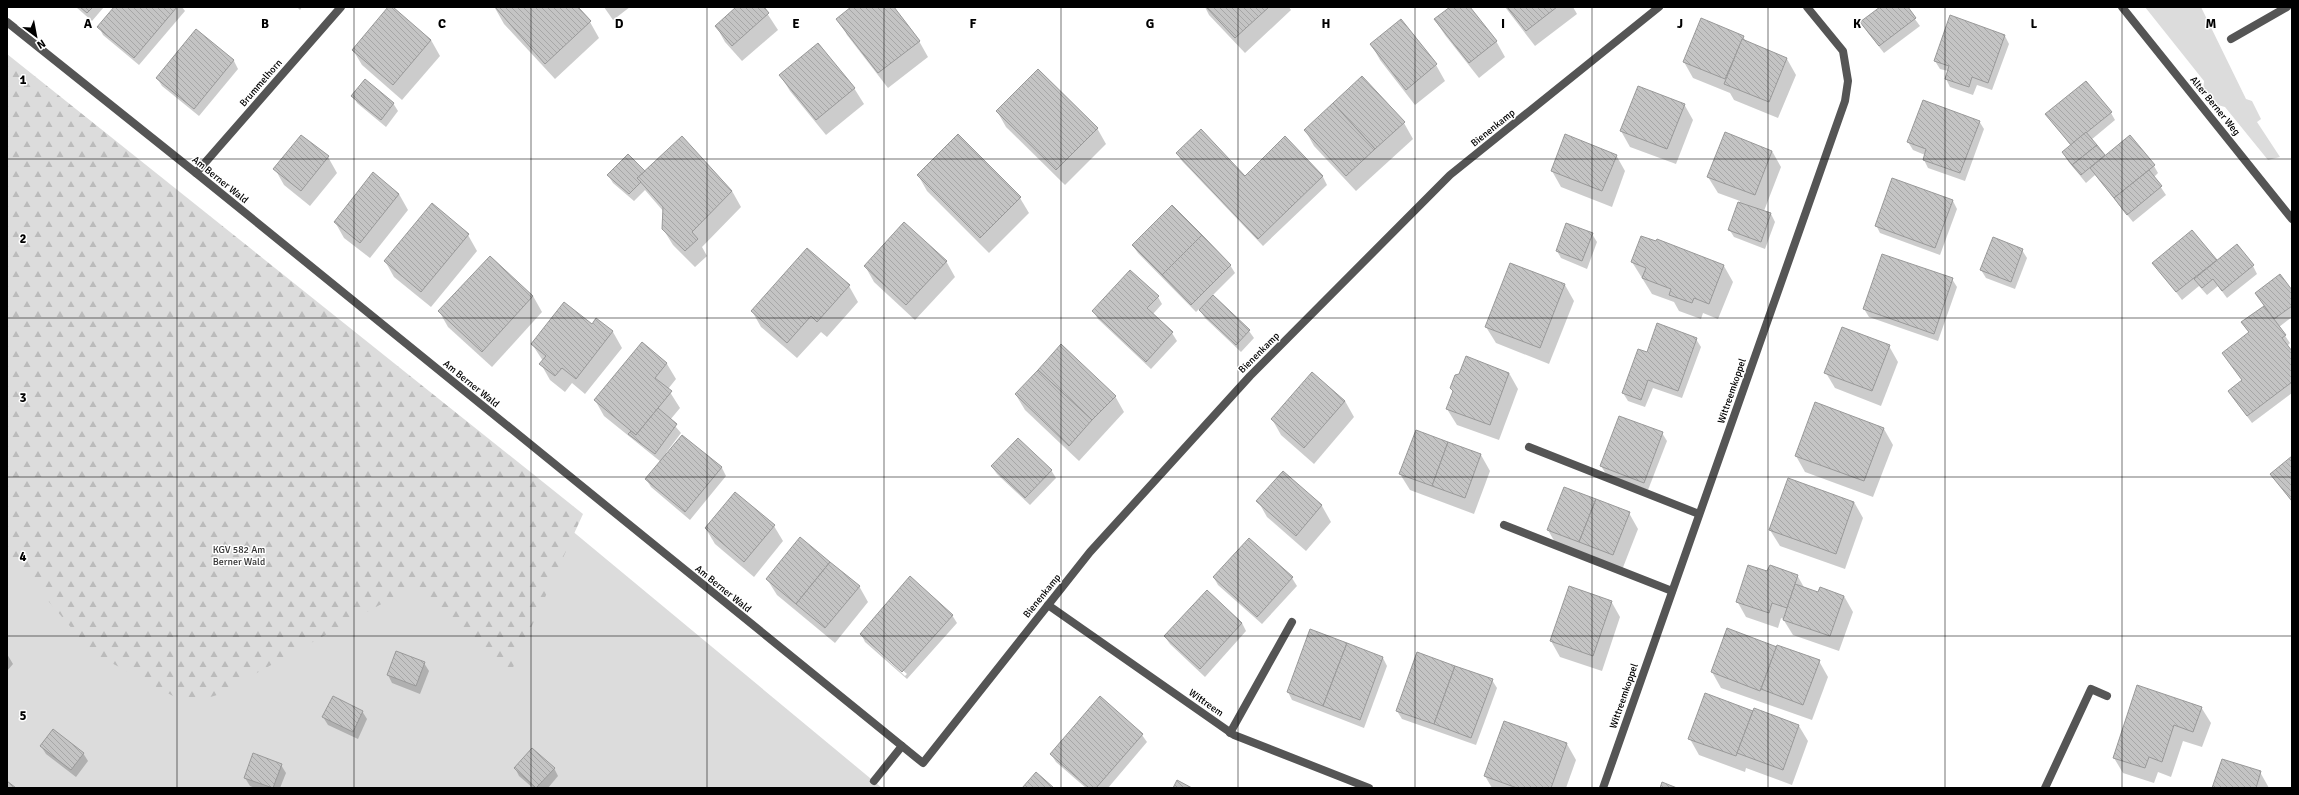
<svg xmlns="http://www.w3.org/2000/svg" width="2299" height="795" font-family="Signika,sans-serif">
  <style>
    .green { fill: #dcdcdc }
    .forest { fill: url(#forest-firs) }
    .shadow { fill: #0003; fill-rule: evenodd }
    .building { fill: url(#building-back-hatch); stroke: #999 }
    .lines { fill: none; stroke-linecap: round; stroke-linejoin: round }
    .service { stroke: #555; stroke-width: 8 }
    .minor { stroke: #555; stroke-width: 8 }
    .grid { fill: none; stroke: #000; stroke-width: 1; stroke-opacity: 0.55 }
    .labels { text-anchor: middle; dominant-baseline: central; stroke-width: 3; stroke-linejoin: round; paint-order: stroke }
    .street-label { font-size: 10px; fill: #000; stroke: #fff }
    .park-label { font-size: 10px; fill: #333; stroke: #fff }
    .grid-label { font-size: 13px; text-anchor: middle; font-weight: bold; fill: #000; stroke: #fff; stroke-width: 3; stroke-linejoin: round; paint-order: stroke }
  </style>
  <defs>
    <pattern id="forest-firs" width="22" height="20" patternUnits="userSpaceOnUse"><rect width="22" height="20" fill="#dcdcdc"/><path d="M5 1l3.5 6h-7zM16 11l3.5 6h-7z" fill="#bbb"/></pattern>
    <pattern id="building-back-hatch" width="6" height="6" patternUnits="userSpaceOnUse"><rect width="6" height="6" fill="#c4c4c4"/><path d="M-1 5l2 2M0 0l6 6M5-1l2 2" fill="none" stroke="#a7a7a7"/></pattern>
  </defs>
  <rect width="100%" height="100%" fill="#fff"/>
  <g class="green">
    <polygon points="2145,7 2201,7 2246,99 2252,101 2261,119 2257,122 2280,157 2268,160 2225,107 2210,103 2203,93 2204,81"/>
    <polygon points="7,62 882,788 7,788"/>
  </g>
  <polygon class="forest" points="7,54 583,514 510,674 414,586 217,695 188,704 93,653 7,553"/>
  <g class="shadow">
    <polygon points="76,7 104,7 92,21"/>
    <polygon points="115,7 182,7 185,11 139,65 103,35 99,27"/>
    <polygon points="297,7 302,7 300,10"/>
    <polygon points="389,7 431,40 440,56 402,100 362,65 353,50"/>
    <polygon points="496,7 576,7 590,22 599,38 555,79 504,24 495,8"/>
    <polygon points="604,7 630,7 613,20"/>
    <polygon points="738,7 763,7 778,30 742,61 725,42 716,26"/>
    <polygon points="853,7 893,7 919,41 928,57 888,88 847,35 838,19"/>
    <polygon points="1205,7 1289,7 1291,10 1245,53 1209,15"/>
    <polygon points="1451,7 1469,7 1496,41 1505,57 1479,78 1445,35 1435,20"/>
    <polygon points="1505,7 1573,7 1577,14 1535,46"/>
    <polygon points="1881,7 1906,7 1920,26 1884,53 1866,30"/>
    <polygon points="196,30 234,61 238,69 199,116 162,86 157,78"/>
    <polygon points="2005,36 2009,44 1992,90 1977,85 1973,95 1950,87 1946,79 1948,71 1940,69 1935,61"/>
    <polygon points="1743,37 1746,41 1787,59 1796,75 1778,118 1734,100 1730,93 1693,78 1684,62"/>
    <polygon points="1371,44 1436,65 1445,81 1415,105 1380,60"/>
    <polygon points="780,75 854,88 864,104 826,135 790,91"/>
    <polygon points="353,96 393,103 398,111 386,127 357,103"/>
    <polygon points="1684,104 1693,120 1676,164 1630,147 1621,131"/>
    <polygon points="997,111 1097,128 1106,144 1065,185 1006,127"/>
    <polygon points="2111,113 2115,120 2091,140 2105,157 2154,166 2158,173 2154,177 2166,195 2133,222 2095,175 2086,183 2068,161 2063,153 2071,146 2047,114"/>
    <polygon points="1979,121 1984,129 1965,181 1928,168 1924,160 1925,155 1913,150 1908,142"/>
    <polygon points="1404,123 1413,139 1356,191 1314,146 1305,130"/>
    <polygon points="1285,138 1323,177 1327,185 1263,246 1182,161 1177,153 1245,177"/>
    <polygon points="1772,151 1781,167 1764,211 1771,214 1775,222 1765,249 1734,237 1729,229 1740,201 1718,193 1708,177"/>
    <polygon points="1616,155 1625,171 1612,207 1561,187 1552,171"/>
    <polygon points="328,157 337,173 310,206 284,185 275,169"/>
    <polygon points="645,173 732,191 741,207 702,247 707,256 695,267 673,245 663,229 664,212 645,190 634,201 613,183 608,175"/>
    <polygon points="373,174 399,194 408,210 370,258 344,238 335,222"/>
    <polygon points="918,175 1020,198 1029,213 989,253 927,191"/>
    <polygon points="1893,179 1953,201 1957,209 1940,255 1880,233 1876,225"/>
    <polygon points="2192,231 2217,261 2253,266 2257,274 2227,298 2218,286 2207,295 2199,286 2182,300 2154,263"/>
    <polygon points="1592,234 1597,242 1587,269 1561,258 1557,251"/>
    <polygon points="468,235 477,251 431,307 394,277 385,261"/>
    <polygon points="1133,246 1230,265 1235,273 1212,296 1249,331 1254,338 1241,352 1205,318 1199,309 1196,312 1138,253"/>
    <polygon points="807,249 849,286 858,302 827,337 821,332 797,358 761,327 752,311"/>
    <polygon points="2022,250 2027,258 2015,289 1986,278 1981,270"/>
    <polygon points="946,261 955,277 915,320 874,282 865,266"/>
    <polygon points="1632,262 1724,266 1733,282 1718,319 1703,313 1701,319 1679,311 1674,302 1652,294"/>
    <polygon points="1511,264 1565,285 1574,301 1549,364 1496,343 1486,327"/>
    <polygon points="1952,279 1957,287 1938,341 1869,317 1864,309"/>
    <polygon points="2292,292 2292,317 2279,327 2290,343 2287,346 2292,353 2292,393 2252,423 2229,392 2243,381 2223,353 2249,333 2242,323 2264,306 2256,294"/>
    <polygon points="533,296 542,312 492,367 448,327 439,311"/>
    <polygon points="1158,297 1162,304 1153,314 1172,333 1177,341 1151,369 1098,319 1093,311"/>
    <polygon points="597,320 613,332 622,348 585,394 572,383 565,392 550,380 541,364 543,361 532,344 592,326"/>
    <polygon points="1696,339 1701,347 1682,398 1653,388 1645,407 1628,401 1623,393 1647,353"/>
    <polygon points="642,343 667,364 676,379 668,389 680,408 670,420 681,433 666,453 667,454 682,436 722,468 726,476 690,520 651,487 646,479 661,462 604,416 595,400"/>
    <polygon points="1889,346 1898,362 1881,406 1835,388 1826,373"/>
    <polygon points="1509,373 1518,389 1499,440 1457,425 1447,409"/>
    <polygon points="1016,395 1115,396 1124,412 1079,461 1025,410"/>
    <polygon points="1345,401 1354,417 1314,464 1281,435 1272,419"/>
    <polygon points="1816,404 1884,429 1893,445 1873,497 1805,472 1796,456"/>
    <polygon points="1662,433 1667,441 1648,490 1606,474 1601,466"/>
    <polygon points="1481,455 1490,471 1474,514 1410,490 1400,474"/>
    <polygon points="2292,458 2292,502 2271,474"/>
    <polygon points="992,467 1051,470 1056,478 1030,505 997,474"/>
    <polygon points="1283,472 1322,506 1331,522 1306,551 1267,517 1258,501"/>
    <polygon points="1854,502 1863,518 1845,569 1780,546 1770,530"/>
    <polygon points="1629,513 1638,529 1622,570 1557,546 1548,530"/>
    <polygon points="774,526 783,541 754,577 715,544 706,529"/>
    <polygon points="1768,572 1797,575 1805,589 1819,593 1844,596 1853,612 1839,651 1793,635 1783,619 1781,618 1778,628 1746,617 1737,601"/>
    <polygon points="1214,578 1292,578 1297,586 1262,624 1218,585"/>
    <polygon points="767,579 859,586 868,602 835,643 777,595"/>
    <polygon points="1611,601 1620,617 1602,671 1560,657 1551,641"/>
    <path d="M952,615l5,8 -50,56 -42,-37 -4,-8zM866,638l41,36 -2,2 -39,-36z"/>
    <polygon points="1242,623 1246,631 1205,677 1170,644 1165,637"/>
    <polygon points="1311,631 1383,658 1387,666 1364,728 1292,700 1288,692"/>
    <polygon points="7,654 13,664 7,671"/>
    <polygon points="1819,661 1828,677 1812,720 1721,688 1712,672"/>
    <polygon points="424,663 429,671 420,694 392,683 388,675"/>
    <polygon points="1492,680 1497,688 1476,745 1402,719 1397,711"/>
    <polygon points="2201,707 2211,723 2202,747 2183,741 2171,777 2158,772 2154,783 2123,773 2114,758"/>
    <polygon points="362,711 367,719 358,739 328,725 323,717"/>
    <polygon points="1754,712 1799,726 1808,741 1792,785 1746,768 1745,772 1699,755 1690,739"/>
    <polygon points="1504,722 1567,744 1576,760 1566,788 1492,788 1485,776"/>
    <polygon points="1142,735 1147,742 1108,788 1086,788 1056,762 1051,754"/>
    <polygon points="41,746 83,753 88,761 76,777 46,754"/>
    <polygon points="281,765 286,773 280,788 255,788 250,786 245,778"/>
    <polygon points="515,768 554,768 558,776 548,788 533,788 519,776"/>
    <polygon points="2260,772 2269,788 2213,788"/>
  </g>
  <g class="building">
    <polygon points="80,7 93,7 87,13"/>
    <polygon points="114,7 177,7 134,58 97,27"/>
    <polygon points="388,7 393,7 431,40 393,85 352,50"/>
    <polygon points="495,7 578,7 591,21 545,64"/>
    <polygon points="736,7 764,7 769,13 732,46 715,26"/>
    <polygon points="851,7 894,7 920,41 878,73 836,19"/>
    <polygon points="1206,7 1269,7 1235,38"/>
    <polygon points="1450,7 1470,7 1497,41 1469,63 1434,19"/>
    <polygon points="1507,7 1557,7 1526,31"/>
    <polygon points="1880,7 1908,7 1916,18 1879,46 1860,22"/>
    <polygon points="1950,15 2005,35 1988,83 1972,77 1969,87 1945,79 1949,66 1934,61"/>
    <polygon points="1701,18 1744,36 1725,79 1683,62"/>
    <polygon points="1401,19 1437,64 1406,90 1370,44"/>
    <polygon points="196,29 234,60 194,109 156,78"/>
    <polygon points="1742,39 1787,58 1769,102 1724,84"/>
    <polygon points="818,43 855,88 816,120 779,75"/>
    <polygon points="1038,69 1098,128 1056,170 996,111"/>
    <polygon points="1362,76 1405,122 1375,149 1333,103"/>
    <polygon points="365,79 394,103 381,120 351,96"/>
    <polygon points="2086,81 2112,112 2071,145 2045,114"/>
    <polygon points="1638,86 1685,104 1667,149 1620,131"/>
    <polygon points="1923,100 1980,121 1960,173 1923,160 1926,149 1907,142"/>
    <polygon points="1333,103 1375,149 1346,176 1304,130"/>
    <polygon points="1201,129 1245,176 1285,136 1323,176 1258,239 1176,153"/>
    <polygon points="1725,132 1772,151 1755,195 1707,177"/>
    <polygon points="2086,132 2097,145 2072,165 2062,152"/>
    <polygon points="958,134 1021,197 980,238 917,175"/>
    <polygon points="1565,134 1617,155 1602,191 1551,171"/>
    <polygon points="301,135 329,156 301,191 273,169"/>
    <polygon points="2130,135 2155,165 2114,198 2090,168"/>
    <polygon points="682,136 732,191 692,232 698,239 685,251 662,229 663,207 637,178"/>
    <polygon points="2097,145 2105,155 2081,175 2072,165"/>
    <polygon points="628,154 645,171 637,178 641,182 629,194 607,175"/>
    <polygon points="2149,170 2162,186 2127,215 2114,198"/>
    <polygon points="373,172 399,194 360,243 334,222"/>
    <polygon points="1892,178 1953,200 1935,248 1875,226"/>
    <polygon points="1738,202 1771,213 1761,242 1728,230"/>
    <polygon points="432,203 469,234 421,292 384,261"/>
    <polygon points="1172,205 1202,235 1162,275 1132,245"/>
    <polygon points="904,222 947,261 906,305 864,266"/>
    <polygon points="1566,223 1593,233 1582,261 1556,251"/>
    <polygon points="2192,230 2217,260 2176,292 2152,263"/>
    <polygon points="1202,235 1231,265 1191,305 1162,275"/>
    <polygon points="1641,236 1656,241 1657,239 1724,265 1709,304 1694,298 1692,303 1669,295 1671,289 1642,278 1646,268 1631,262"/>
    <polygon points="1993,237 2023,249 2011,282 1980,270"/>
    <polygon points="2237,244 2254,265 2222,291 2213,279 2202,288 2194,279"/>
    <polygon points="807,248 850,285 817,322 811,316 787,343 751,311"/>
    <polygon points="1882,254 1953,278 1934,334 1863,309"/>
    <polygon points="490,256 533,296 482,352 438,311"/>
    <polygon points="1510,263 1565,284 1540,348 1485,327"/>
    <polygon points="1130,270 1159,296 1147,308 1173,332 1146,362 1092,311"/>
    <polygon points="2280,274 2292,290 2292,306 2274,319 2255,293"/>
    <polygon points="1213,295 1250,330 1236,345 1199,310"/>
    <polygon points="564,302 592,324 596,318 613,331 576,379 562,368 555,376 539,364 546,356 531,344"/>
    <polygon points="2264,306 2286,335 2282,338 2292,351 2292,382 2247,416 2228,391 2242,380 2222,353 2249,332 2241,322"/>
    <polygon points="1657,323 1697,338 1678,391 1648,380 1641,400 1622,393 1638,349 1647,352"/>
    <polygon points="1842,327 1890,345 1872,391 1824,373"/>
    <polygon points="642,342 667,363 655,378 672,391 636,435 594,400"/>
    <polygon points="1061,344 1116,396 1092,420 1038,370"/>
    <polygon points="1466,356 1509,373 1490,425 1446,409 1453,391 1450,388 1455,375 1459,374"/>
    <polygon points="1038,370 1092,420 1069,446 1015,394"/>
    <polygon points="1312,372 1345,401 1304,448 1271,419"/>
    <polygon points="1815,402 1884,428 1864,481 1795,456"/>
    <polygon points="658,408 677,424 655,454 628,434 631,431 636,435"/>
    <polygon points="1619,416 1663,432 1644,483 1600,466"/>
    <polygon points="1416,430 1448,442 1432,486 1399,474"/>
    <polygon points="682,435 722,467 685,512 645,479"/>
    <polygon points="1018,438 1052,470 1025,498 991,466"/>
    <polygon points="1448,442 1481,454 1465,498 1432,486"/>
    <polygon points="2292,456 2292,501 2270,474"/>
    <polygon points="1283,471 1322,505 1296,536 1256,501"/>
    <polygon points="1788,478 1854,502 1836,554 1769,530"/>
    <polygon points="1564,487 1596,499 1579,542 1547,530"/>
    <polygon points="735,492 775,525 744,562 705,528"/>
    <polygon points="1596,499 1630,512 1613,555 1579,542"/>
    <polygon points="800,537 830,562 796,604 766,579"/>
    <polygon points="1249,538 1293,577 1257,617 1213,577"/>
    <polygon points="830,562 860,586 825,628 796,604"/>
    <polygon points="1748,565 1767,571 1770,565 1798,575 1787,608 1772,603 1769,613 1736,602"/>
    <polygon points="910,576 953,615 902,672 860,634"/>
    <polygon points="1795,584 1818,592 1820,587 1844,596 1830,636 1783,620"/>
    <polygon points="1569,586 1612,601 1593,656 1550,641"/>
    <polygon points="1207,590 1242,623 1200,669 1164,636"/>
    <polygon points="1727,628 1777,647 1760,691 1711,672"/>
    <polygon points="1310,629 1347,643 1323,706 1287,692"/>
    <polygon points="1347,643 1383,657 1360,720 1323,706"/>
    <polygon points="1777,645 1820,660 1803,705 1761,689"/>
    <polygon points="396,651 425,662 416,686 387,675"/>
    <polygon points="1417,652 1455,666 1434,724 1396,711"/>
    <polygon points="1455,666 1493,679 1471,738 1434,724"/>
    <polygon points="2137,685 2202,707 2193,732 2174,725 2162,762 2149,757 2145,768 2113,758"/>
    <polygon points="1705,693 1753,711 1736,756 1688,739"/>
    <polygon points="333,696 363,711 353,732 322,717"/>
    <polygon points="1100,696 1143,734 1096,788 1089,788 1050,754"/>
    <polygon points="1754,708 1799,725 1783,770 1737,753"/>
    <polygon points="1504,721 1567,743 1551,788 1517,788 1484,776"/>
    <polygon points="53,729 84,753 71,770 40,746"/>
    <polygon points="532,748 555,768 536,788 514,768"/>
    <polygon points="253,753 282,764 273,788 244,778"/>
    <polygon points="2222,759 2261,771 2256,788 2212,788"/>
    <polygon points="1036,772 1054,788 1022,788"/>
    <polygon points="1177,780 1192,788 1173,788"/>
    <polygon points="7,781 16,788 7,788"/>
    <polygon points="1662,782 1677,788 1660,788"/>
  </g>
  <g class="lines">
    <g class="service">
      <polyline points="2231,39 2287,7"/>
      <polyline points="1529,447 1699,514"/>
      <polyline points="1504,525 1672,591"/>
      <polyline points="1230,733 1292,622"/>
      <polyline points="874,781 902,746"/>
      <polyline points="2045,788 2091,689 2107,696"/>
    </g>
    <g class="minor">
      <polyline points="2122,7 2292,219"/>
      <polyline points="7,22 196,173 923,763 1090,552 1250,376 1450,175 1659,7"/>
      <polyline points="196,173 341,7"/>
      <polyline points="1048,605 1234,735 1369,788"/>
      <polyline points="1603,788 1845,101 1848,81 1843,51 1807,7"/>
    </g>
  </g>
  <path class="grid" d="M177,7v781M354,7v781M531,7v781M707,7v781M884,7v781M1061,7v781M1238,7v781M1415,7v781M1592,7v781M1768,7v781M1945,7v781M2122,7v781M7,159h2285M7,318h2285M7,477h2285M7,636h2285"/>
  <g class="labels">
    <g class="street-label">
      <text transform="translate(261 83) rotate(-49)">Brummelhorn</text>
      <text transform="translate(2215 106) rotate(51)">Alter Berner Weg</text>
      <text transform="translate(1493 128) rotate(-39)">Bienenkamp</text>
      <text transform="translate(220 180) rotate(39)">Am Berner Wald</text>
      <text transform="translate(1259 353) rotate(-45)">Bienenkamp</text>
      <text transform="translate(471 384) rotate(39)">Am Berner Wald</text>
      <text transform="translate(1732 391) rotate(-71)">Wittreemkoppel</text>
      <text transform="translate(723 589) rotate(39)">Am Berner Wald</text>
      <text transform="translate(1042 596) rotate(-51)">Bienenkamp</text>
      <text transform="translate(1624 696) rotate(-71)">Wittreemkoppel</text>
      <text transform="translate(1206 703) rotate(35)">Wittreem</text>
    </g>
    <g class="park-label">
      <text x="239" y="550">KGV 582 Am<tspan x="239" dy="12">Berner Wald</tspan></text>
    </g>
  </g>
  <g class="grid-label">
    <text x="88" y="28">A</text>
    <text x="265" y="28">B</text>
    <text x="442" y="28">C</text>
    <text x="619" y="28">D</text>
    <text x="796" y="28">E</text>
    <text x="973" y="28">F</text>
    <text x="1150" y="28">G</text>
    <text x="1326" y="28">H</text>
    <text x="1503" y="28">I</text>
    <text x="1680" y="28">J</text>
    <text x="1857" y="28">K</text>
    <text x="2034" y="28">L</text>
    <text x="2211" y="28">M</text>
    <text x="23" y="84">1</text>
    <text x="23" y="243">2</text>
    <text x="23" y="402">3</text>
    <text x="23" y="561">4</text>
    <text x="23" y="720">5</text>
  </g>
  <rect width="2299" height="795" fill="none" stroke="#000000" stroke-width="16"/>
  <g transform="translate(36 36) rotate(148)" stroke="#ffffff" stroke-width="3" paint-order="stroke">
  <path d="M0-3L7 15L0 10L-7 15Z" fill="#000000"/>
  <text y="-6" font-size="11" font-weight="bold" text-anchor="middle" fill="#000000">N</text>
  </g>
</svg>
